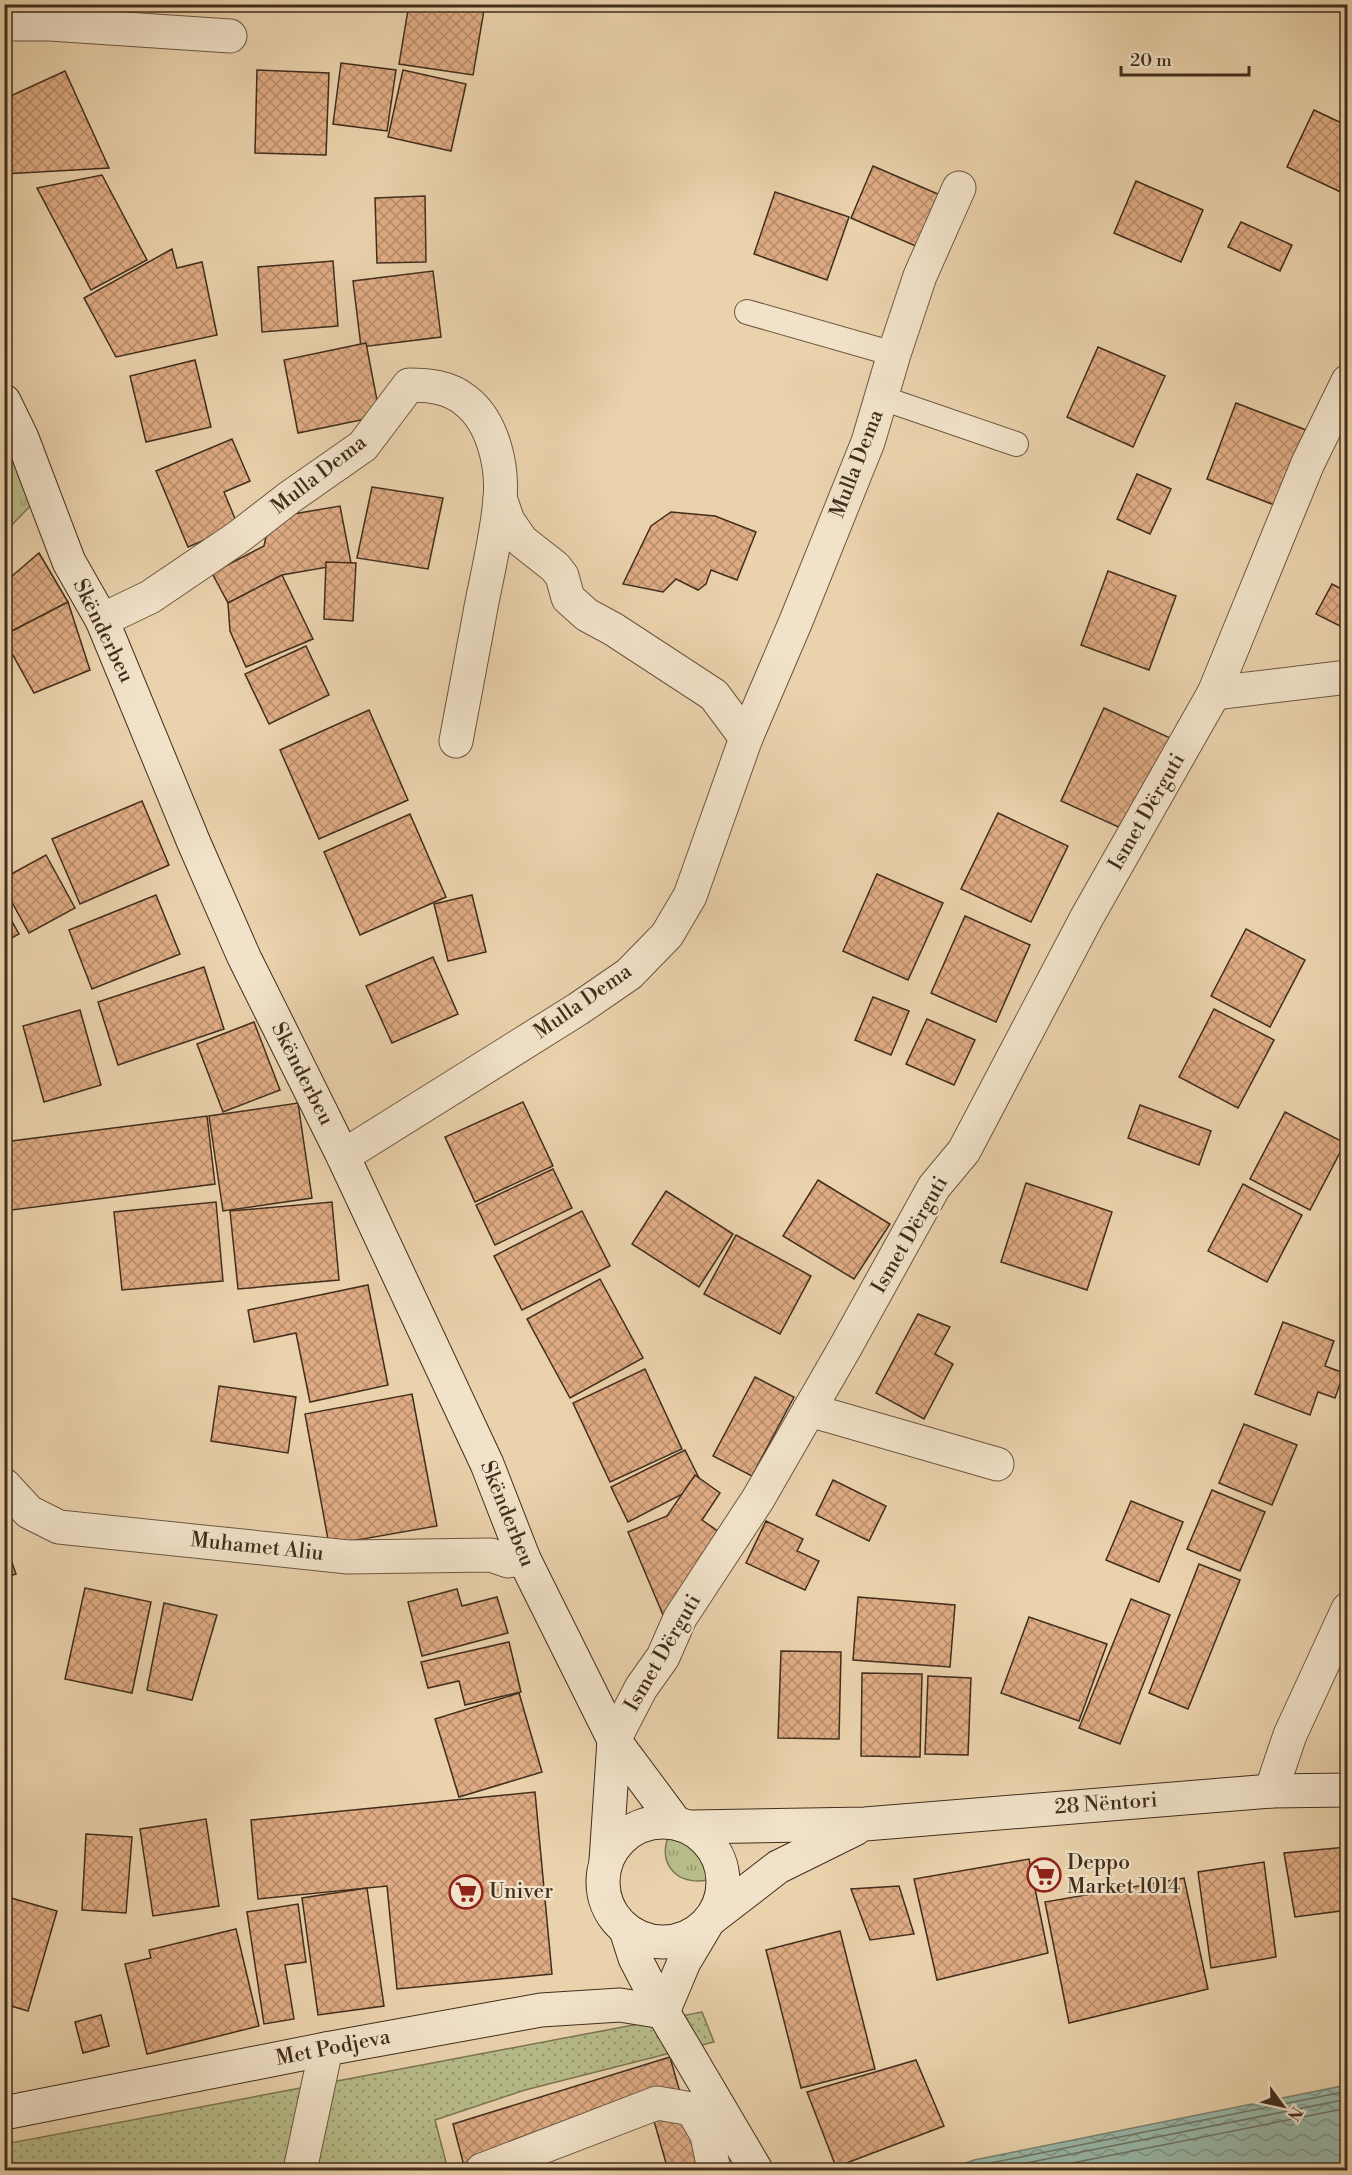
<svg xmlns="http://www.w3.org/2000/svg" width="1352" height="2175" font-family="'Libre Bodoni',serif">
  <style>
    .grass { fill: url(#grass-tufts); stroke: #7c7553; stroke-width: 1.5 }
    .park { fill: url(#park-dots); stroke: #7c7553; stroke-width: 1.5 }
    .water { fill: url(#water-waves); stroke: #768171; stroke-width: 1.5 }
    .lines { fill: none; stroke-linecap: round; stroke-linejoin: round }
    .shore { stroke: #6d7363; stroke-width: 1.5 }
    .building { fill: url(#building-cross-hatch); stroke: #422e1d; stroke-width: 1.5 }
    .service-casing { stroke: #6c5741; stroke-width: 26 }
    .pedestrian-casing { stroke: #6c5741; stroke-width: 35 }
    .minor-casing { stroke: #6c5741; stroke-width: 35 }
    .secondary-casing { stroke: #422e1d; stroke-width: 35 }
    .service { stroke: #f1e2c9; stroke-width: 24 }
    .pedestrian { stroke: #f1e2c9; stroke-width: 33 }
    .minor { stroke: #f1e2c9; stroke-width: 33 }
    .secondary { stroke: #f1e2c9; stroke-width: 33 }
    .labels { text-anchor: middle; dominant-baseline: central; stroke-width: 4.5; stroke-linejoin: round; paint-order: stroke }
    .street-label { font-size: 21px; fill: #422e1d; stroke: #f1e2c9 }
    .poi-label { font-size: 21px; fill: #422e1d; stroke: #f1e2c9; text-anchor: start }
  </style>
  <defs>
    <pattern id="grass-tufts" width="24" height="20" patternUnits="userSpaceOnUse" patternTransform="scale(1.5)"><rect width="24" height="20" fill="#b7bc89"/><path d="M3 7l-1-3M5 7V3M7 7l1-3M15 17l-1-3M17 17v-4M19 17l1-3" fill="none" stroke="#96996f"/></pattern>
    <pattern id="park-dots" width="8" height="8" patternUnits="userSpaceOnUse" patternTransform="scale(1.5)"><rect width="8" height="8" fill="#b7bc89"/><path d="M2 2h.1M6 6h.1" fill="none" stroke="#96996f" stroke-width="1.8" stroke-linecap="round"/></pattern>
    <pattern id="water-waves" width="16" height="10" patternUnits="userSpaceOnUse" patternTransform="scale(1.5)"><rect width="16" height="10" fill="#98b8a9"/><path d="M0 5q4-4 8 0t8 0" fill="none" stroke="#7e9689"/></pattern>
    <pattern id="building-cross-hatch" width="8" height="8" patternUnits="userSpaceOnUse" patternTransform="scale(1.5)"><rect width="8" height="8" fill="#dfab84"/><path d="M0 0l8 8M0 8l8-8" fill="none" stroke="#b68c6b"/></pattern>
  </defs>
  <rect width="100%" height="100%" fill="#ead2ac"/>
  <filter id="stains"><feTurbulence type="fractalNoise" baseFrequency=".00333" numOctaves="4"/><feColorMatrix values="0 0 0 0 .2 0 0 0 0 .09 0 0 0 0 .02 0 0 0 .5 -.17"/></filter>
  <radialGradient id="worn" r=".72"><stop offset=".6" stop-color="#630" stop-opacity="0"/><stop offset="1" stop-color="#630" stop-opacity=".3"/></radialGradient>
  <g class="grass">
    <polygon points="4,426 39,497 5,532 4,532"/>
    <path d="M671,1830l55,5c22,65 -86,59 -55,-5z"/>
  </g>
  <polygon class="park" points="702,2012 714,2042 525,2090 435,2120 448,2170 5,2170 5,2144"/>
  <polygon class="water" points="1347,2085 1347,2170 946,2170 974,2160"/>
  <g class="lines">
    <g class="shore">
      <polyline points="963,2170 976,2166 1348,2091"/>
      <polyline points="991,2170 1348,2099"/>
      <polyline points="1037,2170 1348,2108"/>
    </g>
  </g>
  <g class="building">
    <polygon points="409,4 485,4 473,75 399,64"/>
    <polygon points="341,63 396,70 387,131 333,124"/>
    <polygon points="257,70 329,73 326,155 255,153"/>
    <polygon points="403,70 466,84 451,151 388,137"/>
    <polygon points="65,71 109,168 4,174 4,99"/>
    <polygon points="4,82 11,95 4,99"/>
    <polygon points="1314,110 1348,126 1348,190 1345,194 1287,167"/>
    <polygon points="873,166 940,195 918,247 851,218"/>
    <polygon points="102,175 147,260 91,290 37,188"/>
    <polygon points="1136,181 1203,210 1181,262 1114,233"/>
    <polygon points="775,192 849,217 827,280 754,254"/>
    <polygon points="425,196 426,262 377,263 375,198"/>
    <polygon points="1241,222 1292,245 1280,271 1228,247"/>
    <polygon points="172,249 177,268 202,262 217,335 116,357 84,298"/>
    <polygon points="333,261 338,326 262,332 258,267"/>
    <polygon points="433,271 441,337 361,347 353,281"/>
    <polygon points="366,343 380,416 298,433 284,360"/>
    <polygon points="1098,347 1165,376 1133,447 1067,417"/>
    <polygon points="195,360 211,427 146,442 130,376"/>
    <polygon points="1236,403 1306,430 1277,506 1207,479"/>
    <polygon points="232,439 250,481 224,492 238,526 188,547 156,471"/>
    <polygon points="1137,474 1171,489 1150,534 1117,519"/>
    <polygon points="372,487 443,498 428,569 357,558"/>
    <polygon points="340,506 351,563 282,575 228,603 212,573 264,546 270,518"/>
    <polygon points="671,512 715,516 756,532 737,580 711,570 706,584 698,590 676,579 663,592 623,584 651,526"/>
    <polygon points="39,553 68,602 12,631 4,619 4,583"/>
    <polygon points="326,562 356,563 353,621 324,619"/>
    <polygon points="1108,571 1176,596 1149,670 1081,645"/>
    <polygon points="282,575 313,639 246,667 230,631 228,603"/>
    <polygon points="1332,584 1345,591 1348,587 1348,630 1316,614"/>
    <polygon points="68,602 90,670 34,693 9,648 12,631"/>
    <polygon points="306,646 329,695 269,724 245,674"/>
    <polygon points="1104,708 1177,741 1134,834 1061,801"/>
    <polygon points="369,710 408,800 319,839 280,750"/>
    <polygon points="142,801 169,865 80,904 52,839"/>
    <polygon points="998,813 1068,846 1031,922 961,889"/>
    <polygon points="410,814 446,897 360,935 324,852"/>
    <polygon points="46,855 75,908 29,933 4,888 4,878"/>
    <polygon points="877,874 943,903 908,980 843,951"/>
    <polygon points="156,895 180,954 92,989 69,930"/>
    <polygon points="472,895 486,952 448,961 434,904"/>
    <polygon points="4,907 19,934 4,942"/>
    <polygon points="965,916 1030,945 996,1022 931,993"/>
    <polygon points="1246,929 1305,960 1270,1027 1211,996"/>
    <polygon points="433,957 458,1014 392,1043 366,986"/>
    <polygon points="204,967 224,1029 118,1065 98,1002"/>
    <polygon points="873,997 909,1011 891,1055 855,1040"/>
    <polygon points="1214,1009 1274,1040 1238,1108 1179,1077"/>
    <polygon points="80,1010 101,1085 44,1102 23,1026"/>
    <polygon points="927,1019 975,1040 954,1085 906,1064"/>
    <polygon points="254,1022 280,1090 223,1112 197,1044"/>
    <polygon points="523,1102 553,1166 475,1202 445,1137"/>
    <polygon points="298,1103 312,1198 223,1211 209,1116"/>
    <polygon points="1140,1105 1211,1131 1199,1165 1128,1138"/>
    <polygon points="1285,1112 1345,1143 1310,1210 1250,1179"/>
    <polygon points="207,1116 215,1184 4,1211 4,1142"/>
    <polygon points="553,1169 572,1208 495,1245 476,1205"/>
    <polygon points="818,1180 890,1224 854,1279 783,1236"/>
    <polygon points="1026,1183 1112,1212 1087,1290 1001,1262"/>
    <polygon points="1243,1184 1302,1215 1267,1282 1208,1251"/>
    <polygon points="666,1191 733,1234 699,1287 632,1244"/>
    <polygon points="216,1202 223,1281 122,1290 114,1212"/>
    <polygon points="332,1202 339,1280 238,1289 230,1211"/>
    <polygon points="582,1211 610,1266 522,1310 494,1256"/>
    <polygon points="736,1235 811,1276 780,1334 704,1294"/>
    <polygon points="600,1279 643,1358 570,1398 527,1319"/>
    <polygon points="368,1285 388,1385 310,1402 296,1333 254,1342 248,1310"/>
    <polygon points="918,1314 950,1327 935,1354 953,1364 924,1419 876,1393"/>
    <polygon points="1283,1322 1334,1341 1325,1366 1344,1373 1335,1398 1318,1392 1310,1415 1255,1394"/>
    <polygon points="645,1369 682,1449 610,1482 573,1403"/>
    <polygon points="755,1377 794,1397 752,1476 713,1456"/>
    <polygon points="219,1386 296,1397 288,1453 211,1441"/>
    <polygon points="412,1394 437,1526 329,1545 305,1414"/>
    <polygon points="1244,1424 1297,1445 1272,1505 1219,1483"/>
    <polygon points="685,1450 702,1484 628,1522 611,1487"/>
    <polygon points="695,1475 720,1493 702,1520 725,1536 666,1622 628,1532 667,1516"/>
    <polygon points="833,1480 886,1506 869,1541 816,1515"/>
    <polygon points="1212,1490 1265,1512 1240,1571 1187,1549"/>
    <polygon points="1131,1501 1183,1522 1159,1582 1106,1560"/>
    <polygon points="766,1521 803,1539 797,1551 819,1561 805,1590 746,1563"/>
    <polygon points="4,1540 16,1574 4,1578"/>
    <polygon points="1199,1564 1240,1580 1188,1709 1149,1693"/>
    <polygon points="85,1588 151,1602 132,1693 65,1679"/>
    <polygon points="457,1589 462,1606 497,1597 508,1633 422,1656 408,1602"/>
    <polygon points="858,1597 955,1605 950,1667 853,1660"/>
    <polygon points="1131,1599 1170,1615 1120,1744 1079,1728"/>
    <polygon points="164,1603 217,1615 192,1700 147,1690"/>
    <polygon points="1029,1617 1107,1644 1079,1721 1001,1693"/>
    <polygon points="509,1642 521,1692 465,1705 459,1681 428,1688 421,1662"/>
    <polygon points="781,1651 841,1652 839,1739 778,1738"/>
    <polygon points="862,1673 922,1674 920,1757 861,1756"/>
    <polygon points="928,1676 971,1678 968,1755 925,1754"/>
    <polygon points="519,1693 542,1772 459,1797 435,1719"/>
    <polygon points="535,1792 552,1974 397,1989 387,1886 258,1899 251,1820"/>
    <polygon points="206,1819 219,1906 153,1916 140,1829"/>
    <polygon points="86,1834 132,1837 126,1913 82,1910"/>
    <polygon points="1347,1847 1348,1910 1295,1917 1284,1853"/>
    <polygon points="1029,1859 1048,1953 937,1980 914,1879"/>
    <polygon points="1264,1862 1276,1957 1211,1968 1198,1872"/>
    <polygon points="1184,1878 1208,1989 1069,2023 1045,1902"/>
    <polygon points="899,1886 914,1934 870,1940 851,1889"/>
    <polygon points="367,1888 384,2006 318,2015 302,1898"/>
    <polygon points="11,1898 57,1911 28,2011 4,2004 4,1921"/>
    <polygon points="298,1904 306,1962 285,1965 294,2019 264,2024 247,1912"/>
    <polygon points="236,1929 259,2026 147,2054 125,1964 151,1958 149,1950"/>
    <polygon points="840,1931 875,2069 801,2088 766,1950"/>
    <polygon points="101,2015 109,2046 83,2053 75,2022"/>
    <polygon points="670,2057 681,2096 464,2166 453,2124"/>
    <polygon points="916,2060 944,2126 836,2167 807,2092"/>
    <polygon points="688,2111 705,2170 668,2170 654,2121"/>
  </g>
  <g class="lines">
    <g class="service-casing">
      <g id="service">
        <polyline points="747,312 894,354"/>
        <polyline points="882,398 1016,444"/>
      </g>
    </g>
    <g class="pedestrian-casing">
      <g id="pedestrian">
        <polyline points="300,2170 326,2049"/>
        <polyline points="482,2170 657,2103 692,2109 707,2135 714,2170"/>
      </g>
    </g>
    <g class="minor-casing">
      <g id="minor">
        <polyline points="4,24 50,24 230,36"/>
        <polyline points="500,498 508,521 522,541 555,567 562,576 568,598 587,615 613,629 714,695 746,738"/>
        <path d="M102,620l48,-23 87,-59 53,-41 73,-51 46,-61c20,0 40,2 56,15 28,21 38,66 35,99 -3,36 -12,72 -19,108 -8,45 -17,90 -25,134"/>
        <polyline points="1214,693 1348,677"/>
        <polyline points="343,1156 578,1009 629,974 667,935 690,896 746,738 796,621 868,442 894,354 920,276 959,188"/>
        <polyline points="809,1410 997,1464"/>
        <polyline points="4,1485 29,1512 59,1527 348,1557 491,1555 508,1561 524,1559"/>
        <polyline points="614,1740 641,1688 663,1657 680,1618 758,1499 846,1346 934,1187 964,1151 1087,917 1214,693 1308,463 1348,381"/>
        <polyline points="1271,1791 1290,1735 1348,1609"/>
      </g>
    </g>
    <g class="secondary-casing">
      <g id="secondary">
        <polyline points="4,401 22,438 69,562 102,620 194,843 244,957 343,1156 487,1464 524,1559 614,1740 675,1822"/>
        <circle cx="663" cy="1882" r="60"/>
        <polyline points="691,1827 865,1824 1271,1791 1348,1790"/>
        <polyline points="606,1861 614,1740"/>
        <polyline points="712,1918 778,1867 855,1829"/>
        <polyline points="626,1930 635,1958 663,2012 756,2170"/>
        <polyline points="663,2012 684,1962 706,1925"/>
        <polyline points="4,2113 326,2049 541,2010 620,2005 663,2012"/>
      </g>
    </g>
    <use href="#service" class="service"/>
    <use href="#pedestrian" class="pedestrian"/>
    <use href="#minor" class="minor"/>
    <use href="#secondary" class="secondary"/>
  </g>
  <defs>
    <g id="supermarket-ring" transform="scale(1.725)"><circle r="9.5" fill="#f1e2c9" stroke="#8f2418" stroke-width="1.5"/><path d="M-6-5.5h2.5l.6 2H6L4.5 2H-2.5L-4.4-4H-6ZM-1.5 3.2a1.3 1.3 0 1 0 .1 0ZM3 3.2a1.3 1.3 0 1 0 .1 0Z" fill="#8f2418"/></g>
  </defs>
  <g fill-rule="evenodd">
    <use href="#supermarket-ring" x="1044" y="1875"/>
    <use href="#supermarket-ring" x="466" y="1892"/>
  </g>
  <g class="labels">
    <g class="street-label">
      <text transform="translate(857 464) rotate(-69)">Mulla Dema</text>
      <text transform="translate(319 475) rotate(-38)">Mulla Dema</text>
      <text transform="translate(103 631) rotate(64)">Skënderbeu</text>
      <text transform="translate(1147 812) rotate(-60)">Ismet Dërguti</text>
      <text transform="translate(583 1002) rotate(-35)">Mulla Dema</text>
      <text transform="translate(302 1074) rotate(63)">Skënderbeu</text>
      <text transform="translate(910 1235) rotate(-60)">Ismet Dërguti</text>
      <text transform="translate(507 1514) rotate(68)">Skënderbeu</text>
      <text transform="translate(257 1547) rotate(6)">Muhamet Aliu</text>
      <text transform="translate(663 1653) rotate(-60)">Ismet Dërguti</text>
      <text transform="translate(1106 1804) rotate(-4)">28 Nëntori</text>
      <text transform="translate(333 2048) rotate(-11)">Met Podjeva</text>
    </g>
    <g class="poi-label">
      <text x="1067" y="1863">Deppo<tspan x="1067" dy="24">Market 1014</tspan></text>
      <text x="489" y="1892">Univer</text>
    </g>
  </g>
  <rect width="1352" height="2175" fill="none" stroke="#ead2ac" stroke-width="24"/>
  <rect x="6" y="6" width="1340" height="2163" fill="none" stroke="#422e1d" stroke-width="3"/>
  <rect x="12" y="12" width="1328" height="2151" fill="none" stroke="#422e1d" stroke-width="1.5"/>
  <g transform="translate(1283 2106) rotate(123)" stroke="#f1e2c9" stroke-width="4.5" paint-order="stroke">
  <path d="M0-4.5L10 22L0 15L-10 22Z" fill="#422e1d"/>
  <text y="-9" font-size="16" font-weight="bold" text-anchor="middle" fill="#422e1d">N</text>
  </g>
  <path d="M1121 66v9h128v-9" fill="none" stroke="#422e1d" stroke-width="3"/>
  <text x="1130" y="66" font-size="18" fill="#422e1d" stroke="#f1e2c9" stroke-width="4.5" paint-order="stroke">20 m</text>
  <rect width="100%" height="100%" filter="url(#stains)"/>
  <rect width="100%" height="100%" fill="url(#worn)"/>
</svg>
